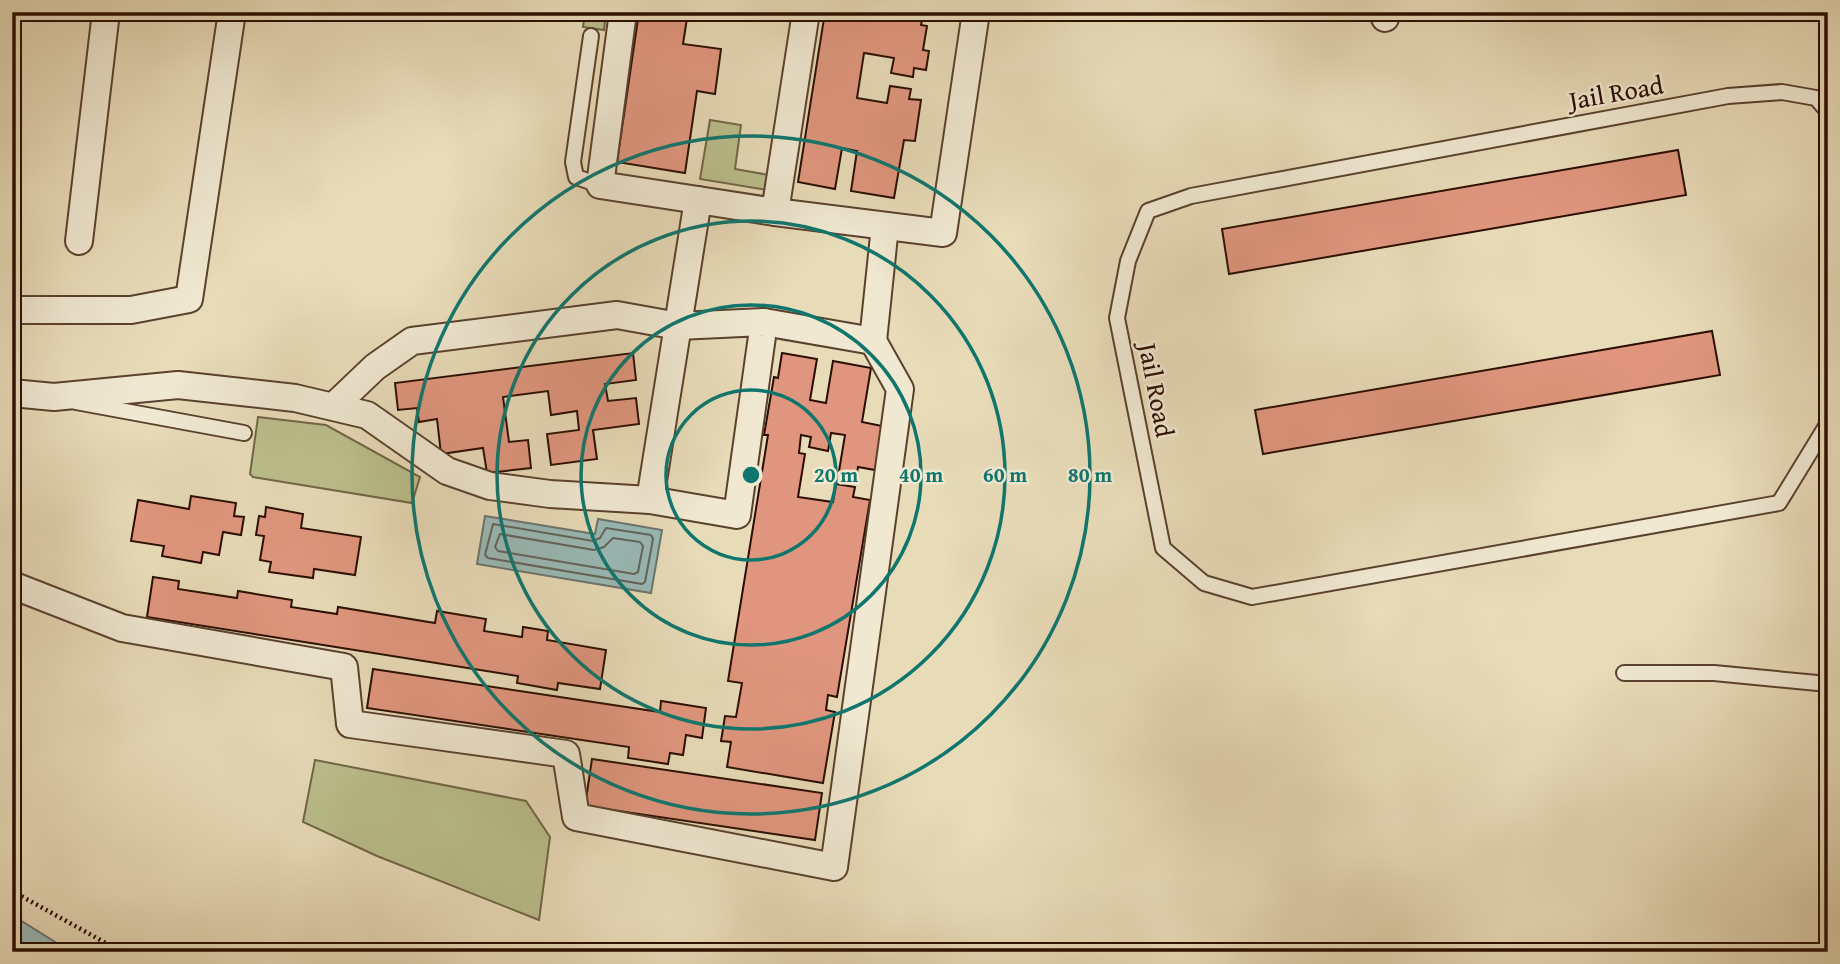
<svg xmlns="http://www.w3.org/2000/svg" width="1840" height="964" font-family="'Gentium Book Plus',serif">
  <style>
    .green { fill: #babf8c; stroke: #726646; stroke-width: 2 }
    .water { fill: #99b9b6; stroke: #6d756d; stroke-width: 2 }
    .lines { fill: none; stroke-linecap: round; stroke-linejoin: round }
    .shore { stroke: #62645b; stroke-width: 2 }
    .building { fill: #e0967e; stroke: #2b0e00; stroke-width: 2 }
    .service-casing { stroke: #5a412e; stroke-width: 18 }
    .minor-casing { stroke: #5a412e; stroke-width: 30 }
    .path { stroke: #2b0e00; stroke-width: 4.5; stroke-dasharray: 2 3.5; stroke-linecap: butt }
    .service { stroke: #f0e8d1; stroke-width: 14 }
    .minor { stroke: #f0e8d1; stroke-width: 26 }
    .ring { fill: none; stroke: #0f766e; stroke-width: 3.5 }
    .labels { text-anchor: middle; dominant-baseline: central; stroke-width: 5; stroke-linejoin: round; paint-order: stroke }
    .street-label { font-size: 26px; fill: #2b0e00; stroke: #f0e8d1 }
    .centre { fill: #0f766e; stroke: #f0e8d1; stroke-width: 3.5 }
    .ring-label { font-size: 21px; text-anchor: middle; font-weight: bold; fill: #0f766e; stroke: #f0e8d1; stroke-width: 5; stroke-linejoin: round; paint-order: stroke }
  </style>
  <rect width="100%" height="100%" fill="#e8dbb8"/>
  <filter id="stains"><feTurbulence type="fractalNoise" baseFrequency=".00286" numOctaves="4"/><feColorMatrix values="0 0 0 0 .2 0 0 0 0 .09 0 0 0 0 .02 0 0 0 .5 -.17"/></filter>
  <radialGradient id="worn" r=".72"><stop offset=".6" stop-color="#630" stop-opacity="0"/><stop offset="1" stop-color="#630" stop-opacity=".3"/></radialGradient>
  <g class="green">
    <polygon points="585,12 606,12 604,30 583,27"/>
    <polygon points="710,120 741,125 735,169 769,175 767,190 700,179"/>
    <polygon points="258,417 326,425 420,477 412,503 253,477 250,474"/>
    <polygon points="315,760 526,801 550,837 539,920 377,856 303,822"/>
  </g>
  <g class="water">
    <polygon points="485,516 595,534 598,519 662,530 651,593 477,564"/>
    <polygon points="12,915 71,952 12,952"/>
  </g>
  <g class="lines">
    <g class="shore">
      <polygon points="493,524 593,541 600,538 606,528 651,535 653,539 645,582 642,584 488,558 485,555"/>
      <polygon points="500,534 594,550 604,547 613,538 640,542 643,546 638,572 634,574 498,551 495,547"/>
    </g>
  </g>
  <g class="building">
    <polygon points="639,12 688,12 683,44 721,49 715,94 697,91 685,173 617,162"/>
    <polygon points="825,12 924,12 921,25 927,26 923,50 929,51 926,70 914,68 913,77 891,73 894,58 864,53 857,98 887,103 890,86 911,89 909,99 921,100 915,141 904,140 894,198 851,191 857,151 842,148 835,189 798,182"/>
    <polygon points="1678,150 1686,195 1229,274 1222,229"/>
    <polygon points="1712,331 1720,375 1263,454 1255,410"/>
    <polygon points="633,353 636,380 605,384 608,401 636,398 639,424 593,430 597,459 551,465 547,434 579,430 577,411 551,415 548,391 503,397 509,442 528,440 531,468 487,473 483,448 441,454 437,419 419,422 417,408 398,410 395,383"/>
    <polygon points="782,353 817,359 810,400 826,403 833,361 871,368 862,422 882,426 875,470 858,467 857,473 839,471 845,435 831,433 828,451 809,447 811,437 801,435 799,453 805,454 798,497 833,502 836,484 855,487 853,497 870,500 837,697 828,695 826,710 835,712 823,783 727,767 731,742 721,741 725,716 736,717 742,683 728,681 768,435 764,435 774,377 778,378"/>
    <polygon points="191,496 236,503 234,516 244,517 241,535 223,532 219,555 203,552 201,563 162,556 164,546 131,541 138,500 189,509"/>
    <polygon points="266,507 303,514 301,528 361,537 355,575 314,569 313,578 269,572 271,562 260,560 264,536 256,535 259,516 265,517"/>
    <polygon points="153,577 179,581 178,589 237,598 238,591 292,600 291,607 337,614 338,607 435,623 437,611 486,619 484,631 522,637 523,627 548,631 547,640 606,650 600,689 558,683 557,690 517,683 518,676 147,617"/>
    <polygon points="373,669 660,712 661,701 706,708 702,738 686,735 683,755 670,753 668,764 628,758 629,747 367,708"/>
    <polygon points="592,759 822,793 815,840 585,806"/>
  </g>
  <g class="lines">
    <g class="service-casing">
      <g id="service">
        <polyline points="591,36 573,162 576,177 600,185"/>
        <polyline points="1828,112 1816,98 1782,92 1728,96 1191,196 1148,211 1128,261 1117,318 1163,548 1204,583 1252,597 1779,503 1828,423"/>
        <polyline points="76,402 244,433"/>
        <polyline points="1624,673 1714,673 1828,684"/>
      </g>
    </g>
    <g class="minor-casing">
      <g id="minor">
        <polyline points="623,12 600,185 698,200"/>
        <polyline points="1385,18 1386,12"/>
        <polyline points="775,212 943,233 976,12"/>
        <polyline points="79,241 106,12"/>
        <polyline points="12,310 131,310 189,299 232,12"/>
        <polyline points="764,322 873,341 885,226"/>
        <polyline points="12,393 54,397 178,385 295,398 367,415 447,471 490,486 550,494 650,500 737,515 764,322 678,326 617,315 412,341 375,367 333,407"/>
        <polyline points="650,500 698,200 775,212 806,12"/>
        <polyline points="12,585 122,628 344,667 350,724 566,754 576,817 834,867 900,389 873,341"/>
      </g>
    </g>
    <polyline class="path" points="12,891 122,952"/>
    <use href="#service" class="service"/>
    <use href="#minor" class="minor"/>
  </g>
  <g class="ring">
    <circle cx="751" cy="475" r="85"/>
    <circle cx="751" cy="475" r="170"/>
    <circle cx="751" cy="475" r="254"/>
    <circle cx="751" cy="475" r="339"/>
  </g>
  <g class="labels">
    <g class="street-label">
      <text transform="translate(1616 92) rotate(-10)">Jail Road</text>
      <text transform="translate(1157 390) rotate(79)">Jail Road</text>
    </g>
  </g>
  <circle cx="751" cy="475" r="10" class="centre"/>
  <g class="ring-label">
    <text x="836" y="482">20 m</text>
    <text x="921" y="482">40 m</text>
    <text x="1005" y="482">60 m</text>
    <text x="1090" y="482">80 m</text>
  </g>
  <rect width="1840" height="964" fill="none" stroke="#e8dbb8" stroke-width="42"/>
  <rect x="14" y="14" width="1812" height="936" fill="none" stroke="#2b0e00" stroke-width="3.5"/>
  <rect x="21" y="21" width="1798" height="922" fill="none" stroke="#2b0e00" stroke-width="2"/>
  <rect width="100%" height="100%" filter="url(#stains)"/>
  <rect width="100%" height="100%" fill="url(#worn)"/>
</svg>
